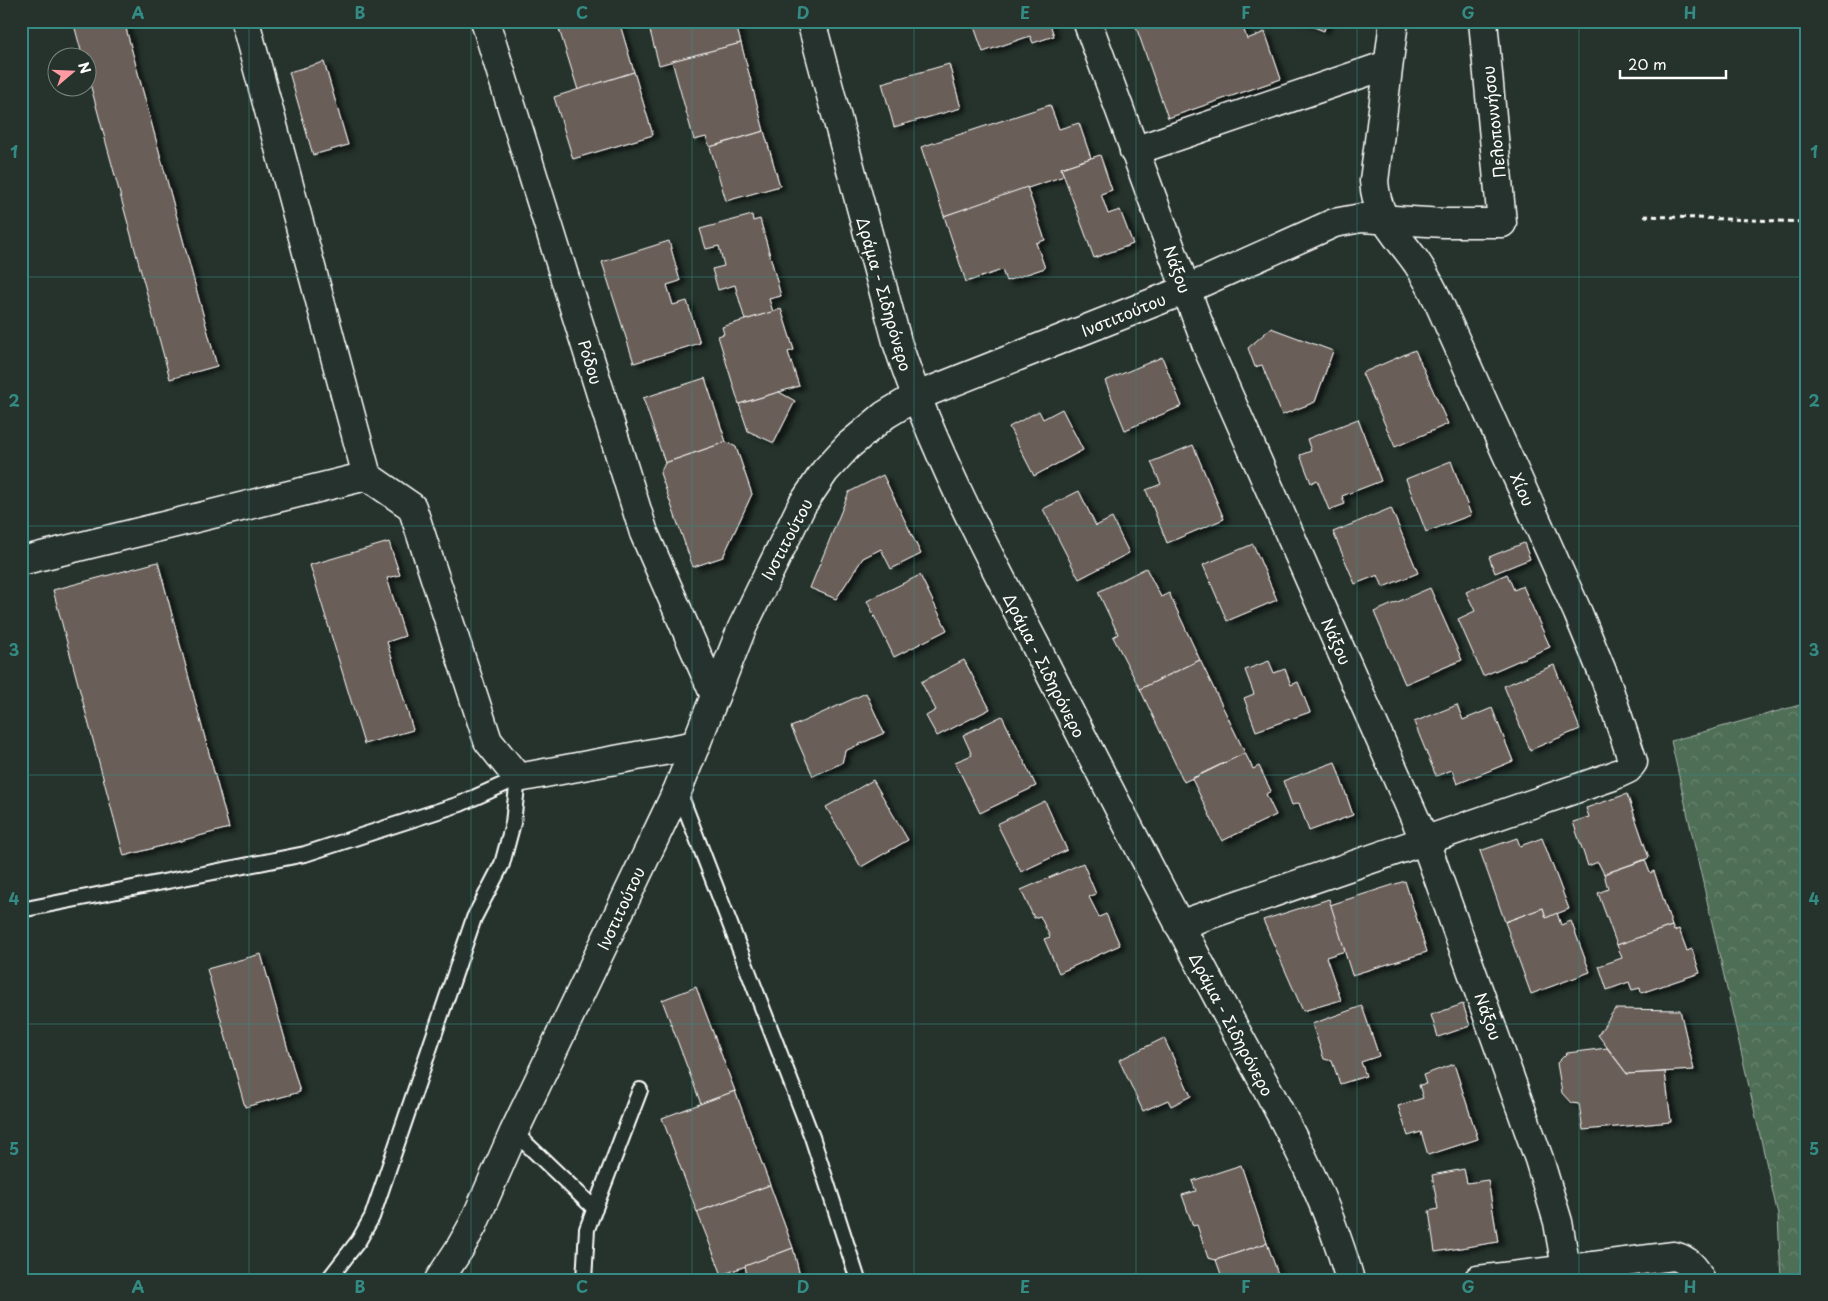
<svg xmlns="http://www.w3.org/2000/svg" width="1828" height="1301" font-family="'Playpen Sans',sans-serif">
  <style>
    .forest { fill: url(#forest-crowns); stroke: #a7b6ab }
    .building { fill: #6a5e58; stroke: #fff; filter: url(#shadow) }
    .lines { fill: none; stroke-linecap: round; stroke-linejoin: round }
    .lane-casing { stroke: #fff; stroke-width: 18 }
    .street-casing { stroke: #fff; stroke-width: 31 }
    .secondary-casing { stroke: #fff; stroke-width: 31 }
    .path { stroke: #fff; stroke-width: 3; stroke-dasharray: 5 4; stroke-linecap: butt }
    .lane { stroke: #26332d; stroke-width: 14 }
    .street { stroke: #26332d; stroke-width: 28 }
    .secondary { stroke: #26332d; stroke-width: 28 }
    .grid { fill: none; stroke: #338b84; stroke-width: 1; stroke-opacity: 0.55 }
    .labels { text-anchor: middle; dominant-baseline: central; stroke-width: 5; stroke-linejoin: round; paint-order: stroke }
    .street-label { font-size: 16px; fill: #fff; stroke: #26332d }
    .neatline { fill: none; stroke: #338b84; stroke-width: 2 }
    .grid-label { font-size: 16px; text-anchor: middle; font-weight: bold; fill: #338b84 }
  </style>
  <defs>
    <pattern id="forest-crowns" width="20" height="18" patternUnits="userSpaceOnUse" patternTransform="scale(1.25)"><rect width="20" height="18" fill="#4f6e57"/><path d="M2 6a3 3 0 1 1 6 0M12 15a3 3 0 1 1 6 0" fill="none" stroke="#698470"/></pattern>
    <filter id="shadow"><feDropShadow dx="5.5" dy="3" stdDeviation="2.5" flood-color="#0009"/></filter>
  </defs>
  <rect width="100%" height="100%" fill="#26332d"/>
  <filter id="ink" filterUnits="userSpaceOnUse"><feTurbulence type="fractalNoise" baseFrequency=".02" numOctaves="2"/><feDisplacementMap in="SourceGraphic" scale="10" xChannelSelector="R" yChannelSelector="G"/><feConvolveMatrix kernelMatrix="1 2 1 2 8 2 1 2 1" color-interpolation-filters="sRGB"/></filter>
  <g filter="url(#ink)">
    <polygon class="forest" points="1807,703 1807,1280 1781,1280 1778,1215 1671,741"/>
    <g class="building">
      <polygon points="73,21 124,21 217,366 170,379 88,76 88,58 83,58"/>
      <polygon points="585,21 619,21 634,72 578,90 559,29"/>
      <polygon points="655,21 735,21 741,43 659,65 648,23"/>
      <polygon points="972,21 1049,21 1054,36 1033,43 1030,36 983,52"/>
      <polygon points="1134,21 1207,21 1209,27 1225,21 1241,21 1247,39 1265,32 1281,79 1168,118"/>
      <polygon points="1299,21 1327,21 1324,31"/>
      <polygon points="741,43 764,131 710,147 706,137 694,140 672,61"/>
      <polygon points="324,62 348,145 313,155 289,72"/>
      <polygon points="949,64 961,108 894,127 882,83"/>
      <polygon points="634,72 653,135 573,159 554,97"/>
      <polygon points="1050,105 1059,129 1079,123 1091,158 1061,168 1064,176 944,216 921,147"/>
      <polygon points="764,131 780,186 726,201 710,147"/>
      <polygon points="1100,155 1112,190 1101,194 1108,214 1120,210 1133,244 1094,258 1061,168"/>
      <polygon points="1027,187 1045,240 1036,243 1045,268 1006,281 1002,270 966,282 944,216"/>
      <polygon points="752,215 753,221 760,219 781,296 769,299 773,312 745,320 735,285 718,290 712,269 724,266 719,246 706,249 700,229"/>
      <polygon points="669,241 680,281 667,285 673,305 687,301 700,343 634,363 602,262"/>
      <polygon points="781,309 794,350 788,352 799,386 739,404 718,336 724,334 722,327"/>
      <polygon points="1271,328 1333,351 1315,402 1282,415 1262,365 1255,367 1248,348"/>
      <polygon points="1415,350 1448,424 1395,447 1362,373"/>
      <polygon points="1162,357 1182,406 1125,430 1105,381"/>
      <polygon points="705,378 726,442 665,463 643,398"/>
      <polygon points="779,392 795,401 774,443 748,431 739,404"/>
      <polygon points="1062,409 1083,450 1034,476 1009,427 1039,411 1043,419"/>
      <polygon points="1358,419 1381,481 1342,496 1345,504 1329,510 1317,480 1311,483 1300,455 1311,451 1307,439"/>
      <polygon points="726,442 736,447 752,494 723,557 693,567 660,473 665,463"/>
      <polygon points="1193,445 1224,519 1167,543 1146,490 1161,484 1151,462"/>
      <polygon points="1451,461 1471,515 1426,532 1406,479"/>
      <polygon points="883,475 921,554 891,569 881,549 863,558 836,599 810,588 849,492"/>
      <polygon points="1079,491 1096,526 1112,518 1129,553 1079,579 1043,509"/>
      <polygon points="1391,508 1418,573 1383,587 1378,575 1355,584 1333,532"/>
      <polygon points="389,542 400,575 387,578 405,636 387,642 413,730 364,744 310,565"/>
      <polygon points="1524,543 1530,559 1495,573 1489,557"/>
      <polygon points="1253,544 1277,600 1227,621 1203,565"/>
      <polygon points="158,562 229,828 124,856 53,590"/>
      <polygon points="1146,568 1161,597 1169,593 1200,660 1140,689 1113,637 1118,634 1098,592"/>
      <polygon points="1507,574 1514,590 1523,586 1550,647 1483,676 1458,619 1475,611 1466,592"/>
      <polygon points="920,575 947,630 894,657 867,601"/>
      <polygon points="1430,588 1462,660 1405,684 1374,612"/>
      <polygon points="964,660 990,709 937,736 926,716 936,710 921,682"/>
      <polygon points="1200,660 1245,753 1184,782 1140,689"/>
      <polygon points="1269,661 1274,673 1285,669 1291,685 1298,682 1310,712 1256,731 1244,698 1254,694 1245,670"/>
      <polygon points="1554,665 1580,729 1530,750 1504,686"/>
      <polygon points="866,693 884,733 845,751 842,763 813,776 791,727"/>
      <polygon points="1457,705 1463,720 1492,708 1513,761 1457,784 1452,770 1436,776 1414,722"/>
      <polygon points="1002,716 1036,786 980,813 955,762 972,755 963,735"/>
      <polygon points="1245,753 1253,769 1259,766 1271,791 1266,794 1276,815 1222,841 1192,779"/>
      <polygon points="1335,762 1353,815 1309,831 1299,803 1292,805 1283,781"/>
      <polygon points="873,780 908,840 861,867 826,807"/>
      <polygon points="1627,794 1649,858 1604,874 1598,862 1588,866 1573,822 1589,817 1586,808"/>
      <polygon points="1045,801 1067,850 1021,872 997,824"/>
      <polygon points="1517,838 1520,846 1542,838 1569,909 1546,918 1543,908 1505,922 1480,851"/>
      <polygon points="1645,860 1650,873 1654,871 1672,926 1617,945 1598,893 1608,889 1604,874"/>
      <polygon points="1083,863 1096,894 1089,897 1099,917 1106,914 1120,945 1059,973 1044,939 1050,937 1040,916 1034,918 1021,890"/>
      <polygon points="1405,881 1427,952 1352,975 1330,905"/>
      <polygon points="1329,899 1345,951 1326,957 1341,1000 1303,1011 1263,920"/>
      <polygon points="1543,908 1546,918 1557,913 1561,925 1571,921 1590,972 1531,994 1505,922"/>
      <polygon points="1672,926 1674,931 1679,929 1687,951 1692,949 1700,973 1641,993 1640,988 1632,990 1629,982 1607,990 1599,966 1622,958 1617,945"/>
      <polygon points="261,954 300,1092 245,1107 207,969"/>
      <polygon points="696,987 735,1091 701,1104 662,1000"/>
      <polygon points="1463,1004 1470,1026 1438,1037 1431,1015"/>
      <polygon points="1362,1006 1379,1056 1361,1062 1366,1076 1340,1084 1332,1061 1324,1059 1312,1024"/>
      <polygon points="1615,1009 1680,1010 1694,1070 1627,1074 1598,1035"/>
      <polygon points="1164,1038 1191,1096 1171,1106 1168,1100 1143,1111 1119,1060"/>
      <polygon points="1607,1048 1627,1074 1665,1072 1671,1122 1583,1130 1579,1104 1571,1103 1562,1093 1557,1063 1567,1053"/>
      <polygon points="1454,1064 1478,1139 1428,1155 1421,1132 1408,1136 1398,1106 1423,1098 1419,1085 1426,1084 1423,1075"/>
      <polygon points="735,1091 770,1185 697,1212 662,1118"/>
      <polygon points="1241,1165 1267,1243 1216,1260 1208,1258 1197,1225 1193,1226 1182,1195 1196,1191 1192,1181"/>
      <polygon points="1464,1169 1467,1183 1488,1180 1498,1242 1435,1252 1429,1211 1438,1209 1432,1175"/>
      <polygon points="770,1185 793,1248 722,1275 697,1212"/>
      <polygon points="1267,1243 1280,1280 1223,1280 1216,1260"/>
      <polygon points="793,1248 801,1280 748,1280 745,1266"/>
    </g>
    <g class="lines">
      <g class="lane-casing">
        <g id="lane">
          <polyline points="678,789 812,1137 858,1280"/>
          <polyline points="21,910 305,854 460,804 518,778 513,823 502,864 474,918 372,1217 359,1240 328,1280"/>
          <polyline points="514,1132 595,1209"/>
          <polyline points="584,1280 587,1229 640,1090"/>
        </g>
      </g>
      <g class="street-casing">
        <g id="street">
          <polyline points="245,21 367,476 412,507 488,741 518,778 696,745"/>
          <polyline points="485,21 644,533 715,696"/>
          <polyline points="1087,21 1208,349 1425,841 1539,1159 1558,1222 1566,1268"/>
          <polyline points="1134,151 1387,65"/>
          <polyline points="915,397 1185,290 1334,223 1361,218 1444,223 1502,223 1483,21"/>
          <polyline points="21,561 367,476"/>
          <path d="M1179,925l434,-149 15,-7 5,-7 -27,-81 -28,-68 -140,-312c-6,-13 -13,-26 -21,-38 -21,-30 -40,-43 -43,-82l20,-160"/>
          <path d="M1478,1280l196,-24c14,4 21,11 27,24"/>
        </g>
      </g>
      <g class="secondary-casing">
        <g id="secondary">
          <path d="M811,21l87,324c37,110 91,211 144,313 57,112 114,223 173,334 49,93 107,186 135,288"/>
          <polyline points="439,1280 460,1248 473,1225 514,1132 678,789 742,628 802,505 825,471 848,446 885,415 915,397"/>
        </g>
      </g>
      <polyline class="path" points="1644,216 1807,222"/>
      <use href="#lane" class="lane"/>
      <use href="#street" class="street"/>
      <use href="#secondary" class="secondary"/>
    </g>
  </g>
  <path class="grid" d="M249,21v1259M471,21v1259M692,21v1259M914,21v1259M1136,21v1259M1357,21v1259M1579,21v1259M21,277h1786M21,526h1786M21,775h1786M21,1024h1786"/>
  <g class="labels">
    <g class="street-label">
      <text transform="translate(1493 122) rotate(-96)">Πελοποννήσου</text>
      <text transform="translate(1178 269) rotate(70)">Νάξου</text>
      <text transform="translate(885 294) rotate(74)">Δράμα - Σιδηρόνερο</text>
      <text transform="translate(1123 314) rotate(-22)">Ινστιτούτου</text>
      <text transform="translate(591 362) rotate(73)">Ρόδου</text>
      <text transform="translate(1523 489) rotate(66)">Χίου</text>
      <text transform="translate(786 539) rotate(-62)">Ινστιτούτου</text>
      <text transform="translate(1337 641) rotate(66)">Νάξου</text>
      <text transform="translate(1045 665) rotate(63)">Δράμα - Σιδηρόνερο</text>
      <text transform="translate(620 908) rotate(-65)">Ινστιτούτου</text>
      <text transform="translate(1489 1016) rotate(70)">Νάξου</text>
      <text transform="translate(1232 1024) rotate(62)">Δράμα - Σιδηρόνερο</text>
    </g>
  </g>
  <rect width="1828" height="1301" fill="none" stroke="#26332d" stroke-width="55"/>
  <g transform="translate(72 72) rotate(71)"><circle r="24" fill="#26332d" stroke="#7d8581"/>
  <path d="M0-4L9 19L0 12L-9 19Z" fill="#ff9aa2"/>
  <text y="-8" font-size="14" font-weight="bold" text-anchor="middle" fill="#ffffff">N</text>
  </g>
  <path d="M1620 70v8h106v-8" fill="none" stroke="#ffffff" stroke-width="2.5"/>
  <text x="1628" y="70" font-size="15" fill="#ffffff" stroke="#26332d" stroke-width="4" paint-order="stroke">20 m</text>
  <rect x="28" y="28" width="1772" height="1246" class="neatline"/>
  <g class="grid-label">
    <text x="138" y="19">A</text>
    <text x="360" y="19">B</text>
    <text x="582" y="19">C</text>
    <text x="803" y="19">D</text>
    <text x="1025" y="19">E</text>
    <text x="1246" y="19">F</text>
    <text x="1468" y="19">G</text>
    <text x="1690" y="19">H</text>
    <text x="14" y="158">1</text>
    <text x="1814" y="158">1</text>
    <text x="14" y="407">2</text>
    <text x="1814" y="407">2</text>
    <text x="14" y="656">3</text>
    <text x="1814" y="656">3</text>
    <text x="14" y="905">4</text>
    <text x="1814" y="905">4</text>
    <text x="14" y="1155">5</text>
    <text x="1814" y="1155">5</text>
    <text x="138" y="1293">A</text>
    <text x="360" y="1293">B</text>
    <text x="582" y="1293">C</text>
    <text x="803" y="1293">D</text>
    <text x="1025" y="1293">E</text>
    <text x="1246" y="1293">F</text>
    <text x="1468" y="1293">G</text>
    <text x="1690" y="1293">H</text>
  </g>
</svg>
